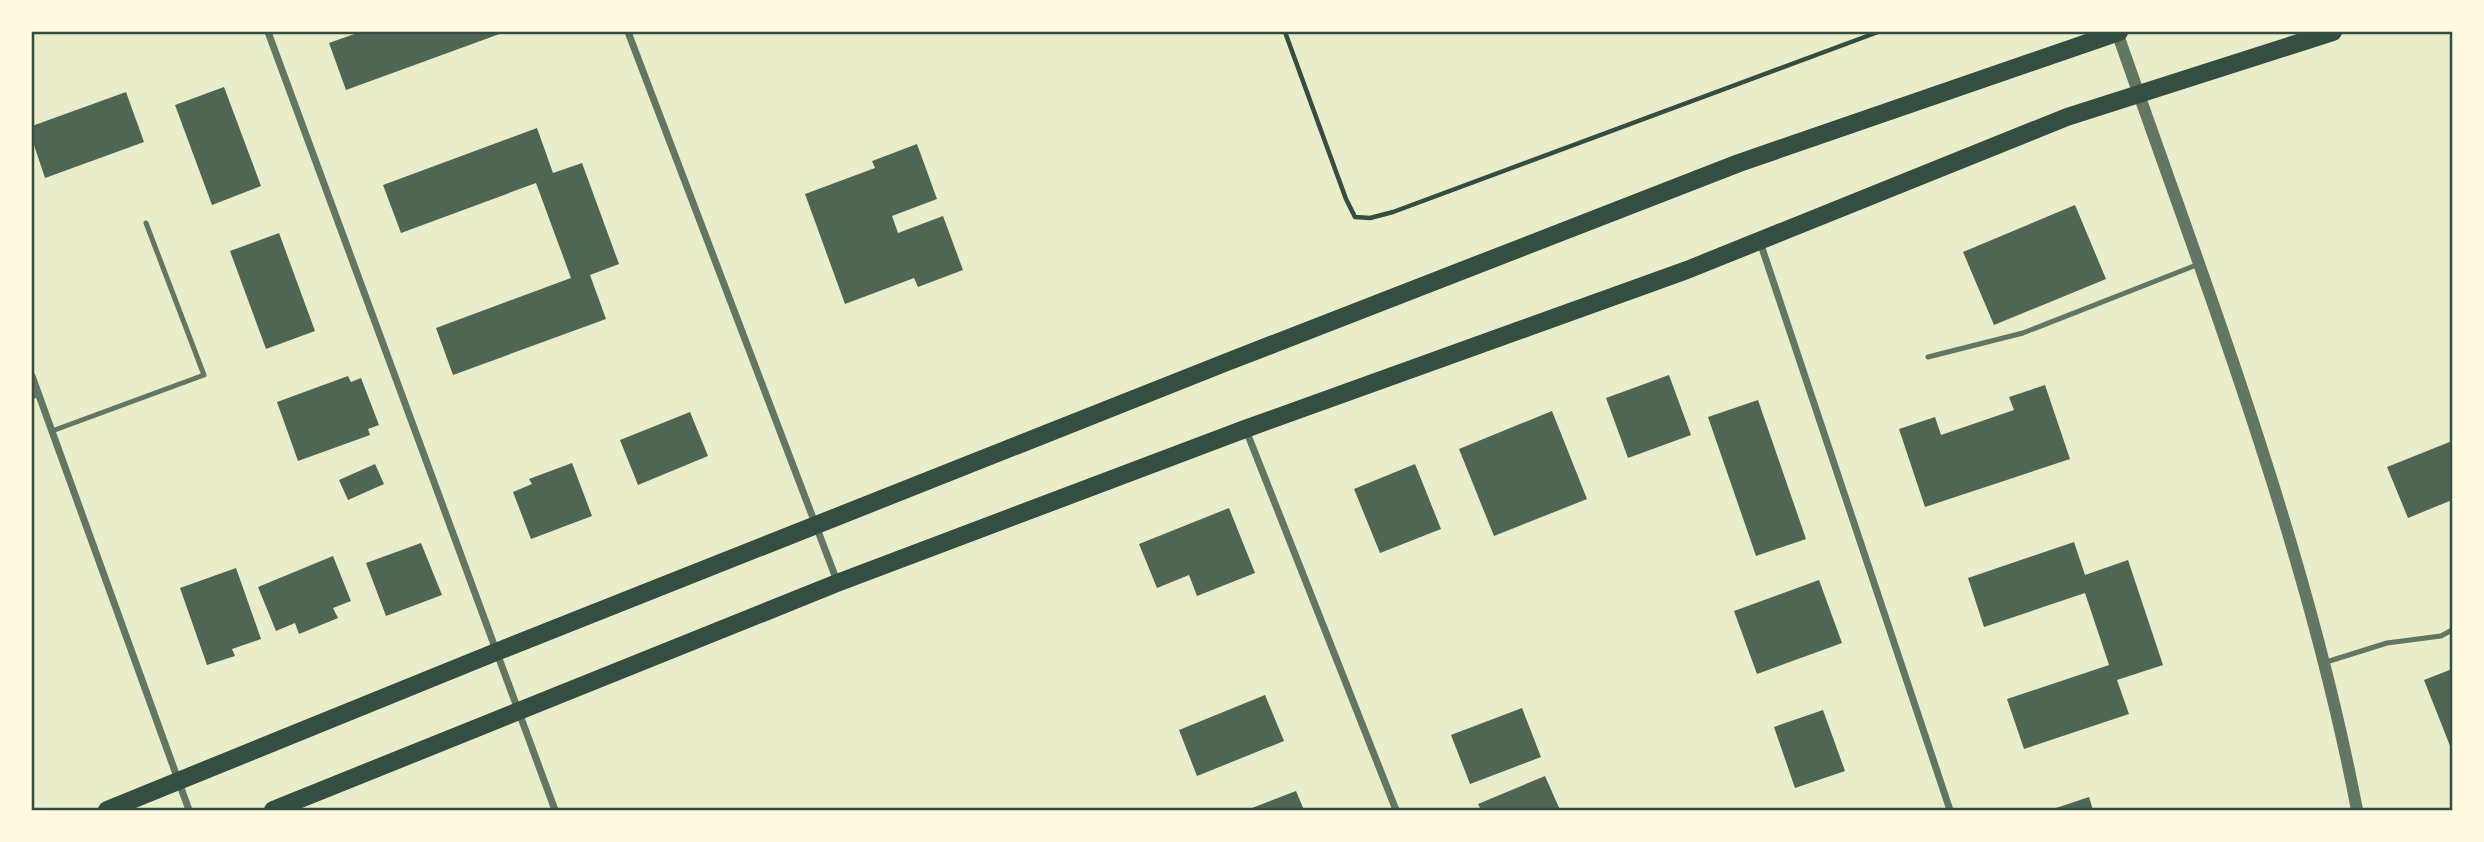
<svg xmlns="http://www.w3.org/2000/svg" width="2484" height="842" font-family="'Open Sans',sans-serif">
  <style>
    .building { fill: #4f6655 }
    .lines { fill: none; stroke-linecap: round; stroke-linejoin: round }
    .path { stroke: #344e41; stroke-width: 4.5 }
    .service { stroke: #617663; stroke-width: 5 }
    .minor { stroke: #617663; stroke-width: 7 }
    .tertiary { stroke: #617663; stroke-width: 12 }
    .primary { stroke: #344e41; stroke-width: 18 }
    .neatline { fill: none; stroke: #344e41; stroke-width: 2.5 }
  </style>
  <rect width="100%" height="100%" fill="#e9edc9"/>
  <g class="building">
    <polygon points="360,32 505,32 346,90 329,43"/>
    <polygon points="224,87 261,186 212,205 175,105"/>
    <polygon points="126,92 144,142 45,178 32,139 32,126"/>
    <polygon points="537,128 553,173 582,163 619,264 590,275 606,319 453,375 436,328 571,278 536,183 401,233 383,185"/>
    <polygon points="917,144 937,199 892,216 898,233 943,216 963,270 918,287 914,278 845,304 805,194 875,168 872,161"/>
    <polygon points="2075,205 2106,279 1994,325 1963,252"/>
    <polygon points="279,233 315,331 266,349 230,251"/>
    <polygon points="1669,375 1691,435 1628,458 1606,398"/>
    <polygon points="348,376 351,382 361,378 379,425 368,429 370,435 298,461 277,402"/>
    <polygon points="2045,385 2070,459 1925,507 1899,429 1935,417 1941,435 2014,410 2009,397"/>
    <polygon points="1758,400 1806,539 1756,556 1708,417"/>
    <polygon points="1552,411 1587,499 1494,536 1459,449"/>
    <polygon points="690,412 708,456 638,485 620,440"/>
    <polygon points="2452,441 2452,500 2408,518 2387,467"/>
    <polygon points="572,463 592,516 531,539 513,492 532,484 529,479"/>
    <polygon points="375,464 384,484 348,500 339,480"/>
    <polygon points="1415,464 1441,529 1380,553 1354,489"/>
    <polygon points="1229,508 1255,573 1197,596 1189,575 1157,588 1139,544"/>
    <polygon points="2074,542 2085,575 2128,560 2163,665 2117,680 2129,714 2024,749 2007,699 2109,665 2085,593 1984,627 1968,578"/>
    <polygon points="421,543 442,595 386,616 366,563"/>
    <polygon points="333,556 351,601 333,608 338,618 299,634 295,623 276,631 258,587"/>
    <polygon points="236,568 261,639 232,649 235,656 207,665 180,588"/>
    <polygon points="1819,580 1842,643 1757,674 1734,611"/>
    <polygon points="2452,669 2452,751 2424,680"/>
    <polygon points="1265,695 1284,741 1197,776 1179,730"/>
    <polygon points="1522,708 1541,757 1470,784 1451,735"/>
    <polygon points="1823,710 1845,771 1795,788 1774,727"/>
    <polygon points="1545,776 1560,810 1481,810 1478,804"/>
    <polygon points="1296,791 1304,810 1247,810"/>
    <polygon points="2089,797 2093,810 2050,810"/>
  </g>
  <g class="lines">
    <polyline class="path" points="1285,32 1346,199 1355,217 1370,218 1393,212 1878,32"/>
    <g class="service">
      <polyline points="1928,357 2023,333 2199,264"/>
      <polyline points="32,397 38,394"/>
      <polyline points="52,431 204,375 146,223"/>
      <polyline points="2323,663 2387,643 2441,636 2452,630"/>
    </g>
    <g class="minor">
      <polyline points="268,32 555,810"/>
      <polyline points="628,32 837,581"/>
      <polyline points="1760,242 1950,810"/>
      <polyline points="32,376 189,810"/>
      <polyline points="1246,430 1396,810"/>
    </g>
    <path class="tertiary" d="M2117,32c89,255 189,511 240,778"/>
    <g class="primary">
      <polyline points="107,810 496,652 1227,362 1739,163 2119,32"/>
      <polyline points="273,810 837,583 1245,429 1687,270 2067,117 2333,32"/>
    </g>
  </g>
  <rect width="2484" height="842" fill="none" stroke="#fefae0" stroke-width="66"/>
  <rect x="33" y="33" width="2418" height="776" class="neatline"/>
</svg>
